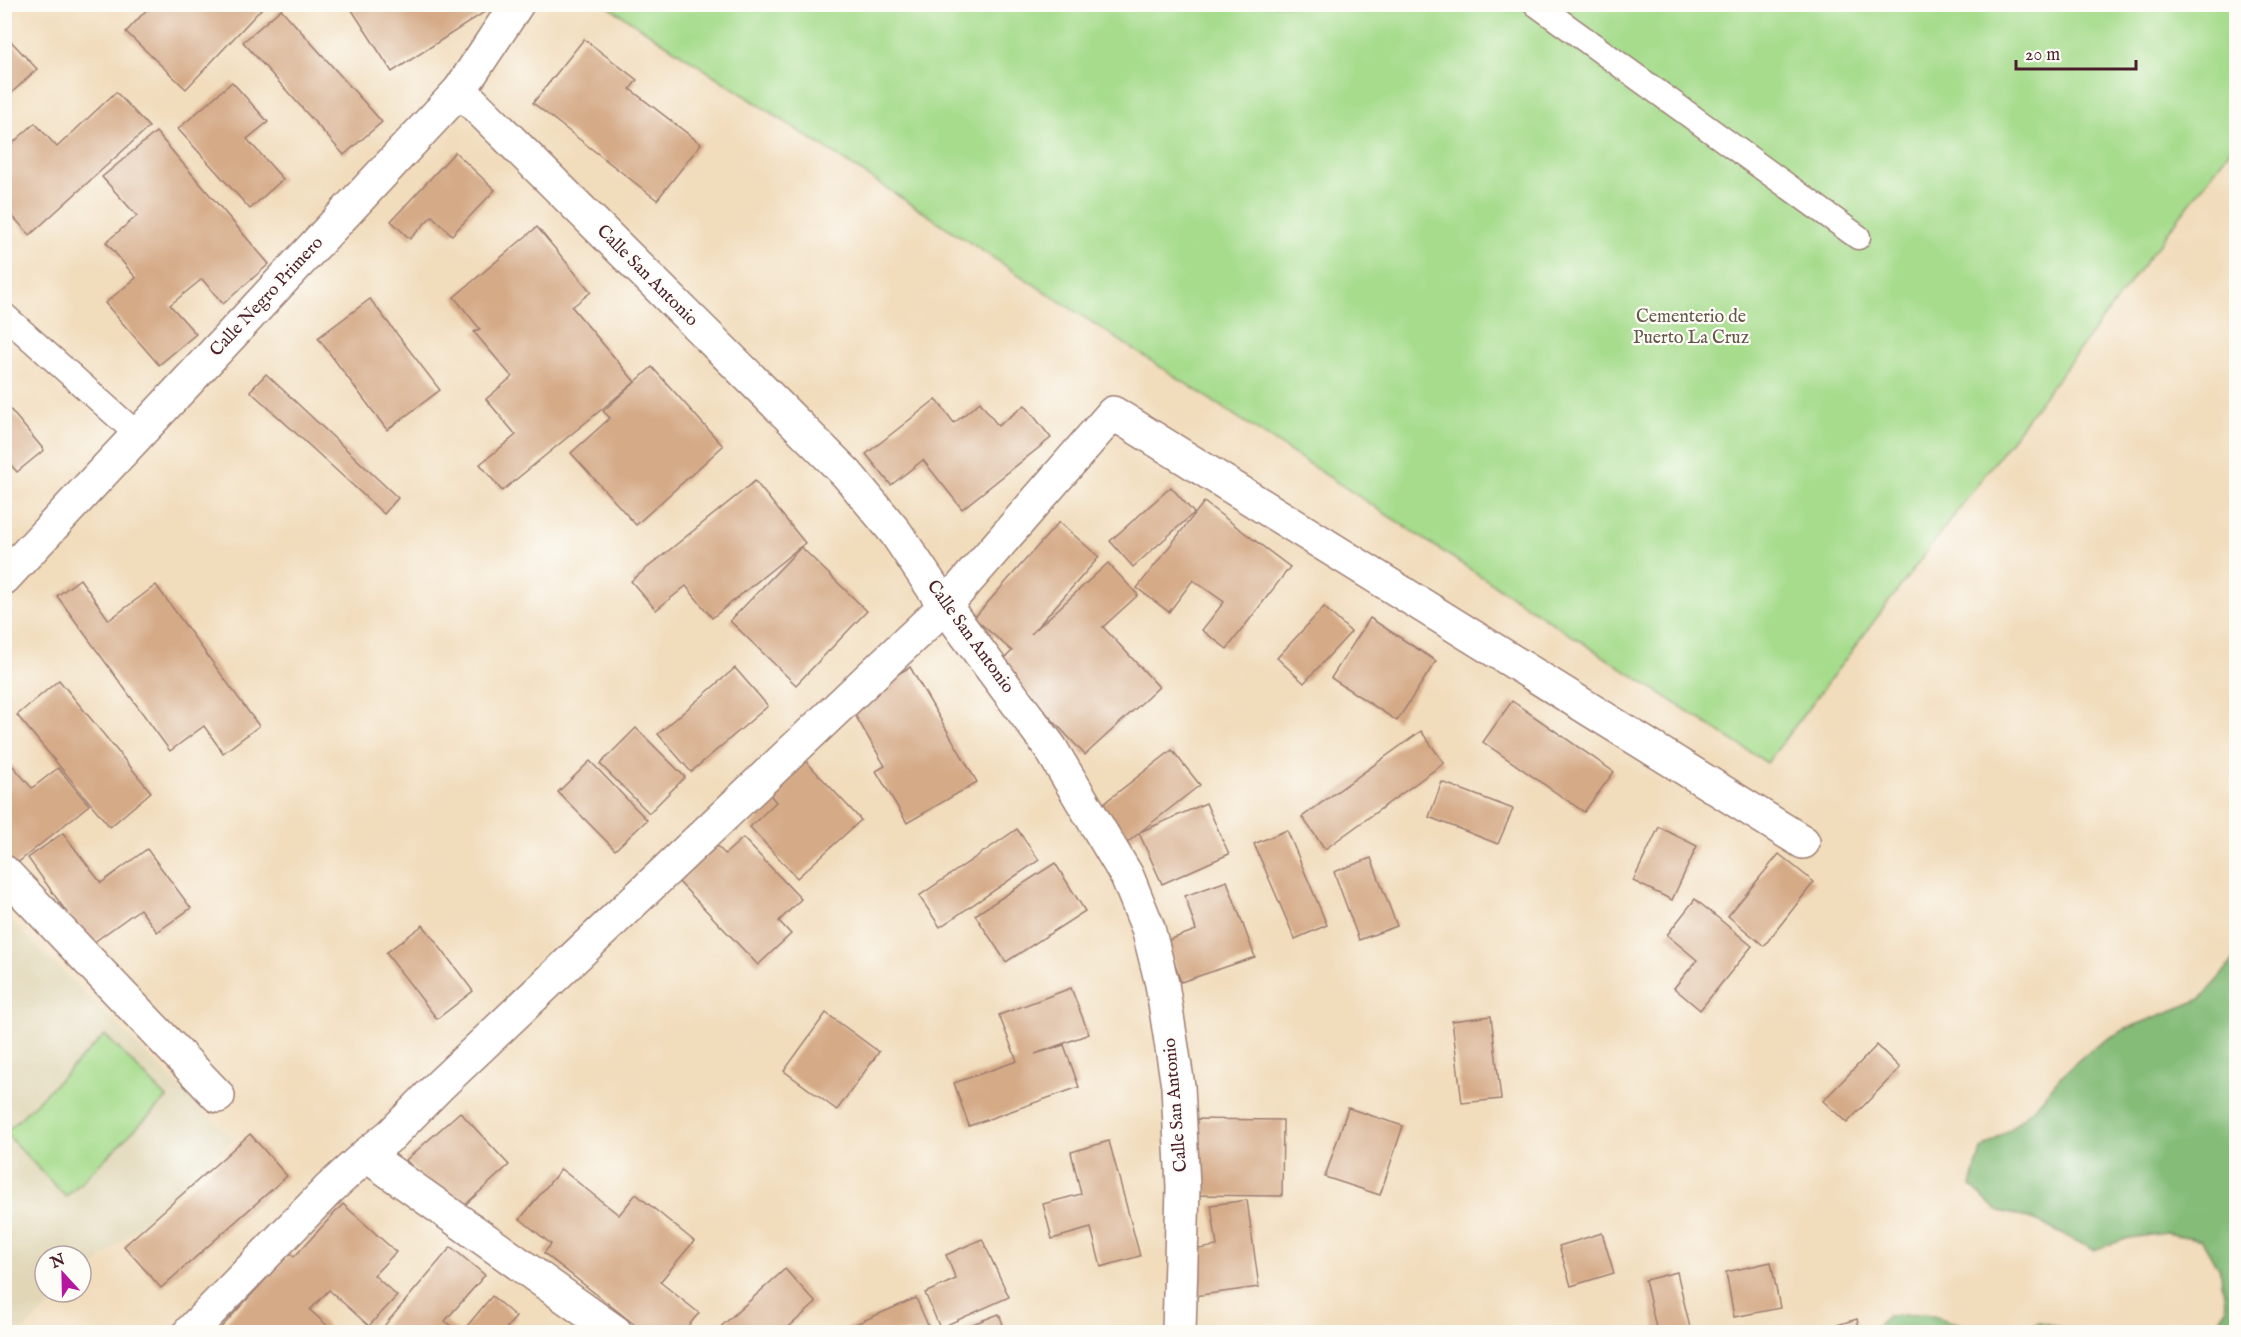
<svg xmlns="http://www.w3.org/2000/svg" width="2241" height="1337" font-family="'IM FELL English',serif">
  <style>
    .built { fill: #e1d7b7 }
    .green { fill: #a6dc8c; stroke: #787e5c; stroke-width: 1.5 }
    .forest { fill: #84bc78; stroke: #676e52; stroke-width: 1.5 }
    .building { fill: #d5aa87 }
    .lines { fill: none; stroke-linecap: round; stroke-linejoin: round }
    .service-casing { stroke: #9e7e73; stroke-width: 27 }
    .minor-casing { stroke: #9e7e73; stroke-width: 36 }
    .service { stroke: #fff; stroke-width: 24 }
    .minor { stroke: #fff; stroke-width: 33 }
    .labels { text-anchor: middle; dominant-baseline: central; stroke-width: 4.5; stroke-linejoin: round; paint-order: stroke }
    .street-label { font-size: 18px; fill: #4a1f2b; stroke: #fdfcf7 }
    .park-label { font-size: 18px; fill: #665848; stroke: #fdfcf7 }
  </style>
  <rect width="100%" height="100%" fill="#fdfcf7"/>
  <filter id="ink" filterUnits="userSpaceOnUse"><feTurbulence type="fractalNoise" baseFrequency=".0167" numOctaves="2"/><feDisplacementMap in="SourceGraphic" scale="12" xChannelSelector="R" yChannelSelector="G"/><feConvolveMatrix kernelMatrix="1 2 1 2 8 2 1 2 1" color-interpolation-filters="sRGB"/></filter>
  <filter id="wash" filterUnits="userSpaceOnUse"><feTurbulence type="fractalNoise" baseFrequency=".008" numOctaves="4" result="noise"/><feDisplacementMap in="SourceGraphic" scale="24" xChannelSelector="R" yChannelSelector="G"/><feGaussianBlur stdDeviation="1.35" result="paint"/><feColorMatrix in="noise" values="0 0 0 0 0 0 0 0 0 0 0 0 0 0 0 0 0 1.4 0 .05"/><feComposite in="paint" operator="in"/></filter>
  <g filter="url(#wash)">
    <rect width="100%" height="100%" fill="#f1dcbb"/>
    <polygon class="built" points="4,914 233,1140 81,1278 81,1256 45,1256 45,1292 65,1292 21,1332 4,1332"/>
    <g class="green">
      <polygon points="606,5 2236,5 2236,142 1767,763"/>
      <polygon points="105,1035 167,1098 66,1197 5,1133"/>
    </g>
    <g class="forest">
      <polygon points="2236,958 2236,1332 2210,1332 2226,1309 2221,1274 2202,1240 2166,1233 2129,1238 2094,1250 2032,1219 1996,1210 1971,1186 1981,1150 2011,1128 2037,1105 2060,1077 2091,1049 2123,1030 2201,999"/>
      <polygon points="1926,1314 1985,1332 1872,1332 1887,1316"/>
      <polygon points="2040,1322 2075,1332 2015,1332"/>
    </g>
    <g id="blocks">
      <g class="building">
        <polygon points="152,4 266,4 186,89 126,32"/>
        <polygon points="348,4 497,4 392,72"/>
        <polygon points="281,9 382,122 344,155 243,42"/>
        <polygon points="7,37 37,69 4,100 4,40"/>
        <polygon points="584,39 637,80 630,89 701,144 657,200 533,103"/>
        <polygon points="232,82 268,122 247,139 283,179 250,209 178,129"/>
        <polygon points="116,92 149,127 30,235 4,207 4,151 35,123 57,147"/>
        <polygon points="156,132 269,264 223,304 202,279 170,305 196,334 159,365 105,303 136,278 106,242 137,216 102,177"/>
        <polygon points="455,152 495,190 452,235 432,216 410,239 391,221"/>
        <polygon points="537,227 591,292 572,307 635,382 502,491 480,464 516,435 486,399 512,377 474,332 480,329 454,297"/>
        <polygon points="370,299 440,390 387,430 318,338"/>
        <polygon points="652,367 723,446 636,525 571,453 610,418 603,411"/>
        <polygon points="266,374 398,498 384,514 250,391"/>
        <polygon points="936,399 954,423 980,402 998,426 1025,405 1051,438 962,509 923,460 891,485 866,454"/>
        <polygon points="4,402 44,450 17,472 4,457"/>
        <polygon points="755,481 805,543 712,618 686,586 656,610 631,581"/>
        <polygon points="1171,487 1194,513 1133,567 1110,541"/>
        <polygon points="1204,502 1290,567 1227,649 1202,630 1224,602 1193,580 1169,612 1137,588"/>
        <polygon points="1059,522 1099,557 1031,634 1108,563 1138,595 1103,627 1159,687 1085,755 1000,663 1012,651 974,618"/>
        <polygon points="801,547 867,611 796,685 730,621"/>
        <polygon points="80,579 109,620 156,585 259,726 223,753 204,726 170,751 57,596"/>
        <polygon points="1324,607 1351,632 1304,683 1277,658"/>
        <polygon points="1370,618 1436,661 1397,721 1331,678"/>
        <polygon points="910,667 977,782 907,823 876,771 885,766 848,703"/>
        <polygon points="735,668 768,706 691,772 658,734"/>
        <polygon points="59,680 151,792 110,827 17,715"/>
        <polygon points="1512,701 1614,772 1584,812 1483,742"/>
        <polygon points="636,728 685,777 649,813 600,764"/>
        <polygon points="1421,731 1444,763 1325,849 1302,817"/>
        <polygon points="1172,750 1200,785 1140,832 1206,803 1229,854 1162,884 1139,833 1127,843 1099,807"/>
        <polygon points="802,757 861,820 797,878 750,827 776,802 766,790"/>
        <polygon points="590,761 647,820 615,850 558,792"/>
        <polygon points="12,765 32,788 58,768 89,805 10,869 4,862 4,771"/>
        <polygon points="1442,782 1513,809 1498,844 1429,817"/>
        <polygon points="1659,827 1697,846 1672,900 1633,881"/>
        <polygon points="1017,829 1039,860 940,927 919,896"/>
        <polygon points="1287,830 1327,925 1295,939 1254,844"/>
        <polygon points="63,833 101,883 147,849 191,908 157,932 140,909 90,945 28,858"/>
        <polygon points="743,838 801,899 779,921 791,934 758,965 679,882 717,846 725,854"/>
        <polygon points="1779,854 1814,882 1764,946 1728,916"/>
        <polygon points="1371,858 1397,926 1359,940 1334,872"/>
        <polygon points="1055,863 1085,911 1006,962 975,915"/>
        <polygon points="1227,881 1255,957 1181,982 1166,941 1196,930 1185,896"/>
        <polygon points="1695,899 1752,946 1700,1010 1674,988 1697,960 1667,935"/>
        <polygon points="423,925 473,991 437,1019 386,953"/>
        <polygon points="1071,988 1089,1034 1035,1054 1064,1045 1079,1087 969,1126 954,1083 1017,1061 999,1015"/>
        <polygon points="826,1013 879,1052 837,1110 784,1071"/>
        <polygon points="1491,1016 1501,1099 1462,1103 1452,1021"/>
        <polygon points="1877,1045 1900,1068 1847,1123 1823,1101"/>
        <polygon points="1348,1108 1403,1126 1380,1195 1325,1177"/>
        <polygon points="460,1112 509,1165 455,1214 406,1160"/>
        <polygon points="1186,1119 1283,1120 1282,1196 1186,1195"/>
        <polygon points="250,1134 287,1176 161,1288 124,1246"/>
        <polygon points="1109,1141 1140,1256 1101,1267 1091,1228 1052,1239 1043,1204 1081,1194 1071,1152"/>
        <polygon points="561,1169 619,1215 636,1194 694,1241 660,1282 699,1313 683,1332 644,1332 544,1253 551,1244 520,1219"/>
        <polygon points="1247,1200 1259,1287 1194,1296 1187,1251 1217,1246 1211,1205"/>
        <polygon points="343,1204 396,1252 374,1275 397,1296 369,1326 329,1290 310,1310 332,1330 330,1332 217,1332 290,1253 294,1257"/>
        <polygon points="1602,1233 1614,1273 1571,1286 1559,1246"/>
        <polygon points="982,1239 1009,1297 940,1328 925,1293 956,1279 946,1255"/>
        <polygon points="451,1247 485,1275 445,1321 459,1332 379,1332"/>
        <polygon points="1771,1262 1780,1308 1734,1317 1726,1272"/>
        <polygon points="785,1269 816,1303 783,1332 715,1332"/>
        <polygon points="1677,1272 1691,1332 1657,1332 1645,1280"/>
        <polygon points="492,1296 516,1317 503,1332 462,1332"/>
        <polygon points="916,1298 931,1332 837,1332"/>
        <polygon points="999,1314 1006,1332 963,1332 962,1328"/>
        <polygon points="1857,1319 1860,1332 1828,1332 1827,1328"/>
      </g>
    </g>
  </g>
  <g filter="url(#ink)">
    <use href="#blocks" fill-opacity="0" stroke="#9e7e73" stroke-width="1.5"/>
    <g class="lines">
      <g class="service-casing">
        <g id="service">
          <polyline points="1536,4 1858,237"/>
          <polyline points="4,315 138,435"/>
        </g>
      </g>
      <g class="minor-casing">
        <g id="minor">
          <polyline points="460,90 847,474 896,533 945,606 1050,747 1127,876 1148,928 1162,984 1178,1086 1183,1187 1179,1332"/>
          <polyline points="4,578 460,90 517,4"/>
          <polyline points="4,872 218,1096"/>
          <polyline points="366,1155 615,1332"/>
          <polyline points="190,1332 328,1190 366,1155 391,1135 440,1085 945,606 1113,413 1803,842"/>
        </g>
      </g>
      <use href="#service" class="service"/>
      <use href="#minor" class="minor"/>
    </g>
  </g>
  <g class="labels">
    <g class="street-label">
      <text transform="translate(647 276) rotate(45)">Calle San Antonio</text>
      <text transform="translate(267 297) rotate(-47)">Calle Negro Primero</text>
      <text transform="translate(970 637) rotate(54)">Calle San Antonio</text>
      <text transform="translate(1176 1105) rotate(-95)">Calle San Antonio</text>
    </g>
    <g class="park-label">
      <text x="1691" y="317">Cementerio de<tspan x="1691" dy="21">Puerto La Cruz</tspan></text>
    </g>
  </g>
  <rect width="2241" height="1337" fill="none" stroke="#fdfcf7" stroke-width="24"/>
  <g transform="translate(63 1274) rotate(338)"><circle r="28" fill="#fdfcf7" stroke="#b5a4a5" stroke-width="1.5"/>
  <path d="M0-4.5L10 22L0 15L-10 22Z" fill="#b5179e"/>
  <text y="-9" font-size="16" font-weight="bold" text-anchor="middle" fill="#4a1f2b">N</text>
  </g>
  <path d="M2016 60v9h120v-9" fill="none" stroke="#4a1f2b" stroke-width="3"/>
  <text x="2025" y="60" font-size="18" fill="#4a1f2b" stroke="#fdfcf7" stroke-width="4.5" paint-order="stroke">20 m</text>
</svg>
